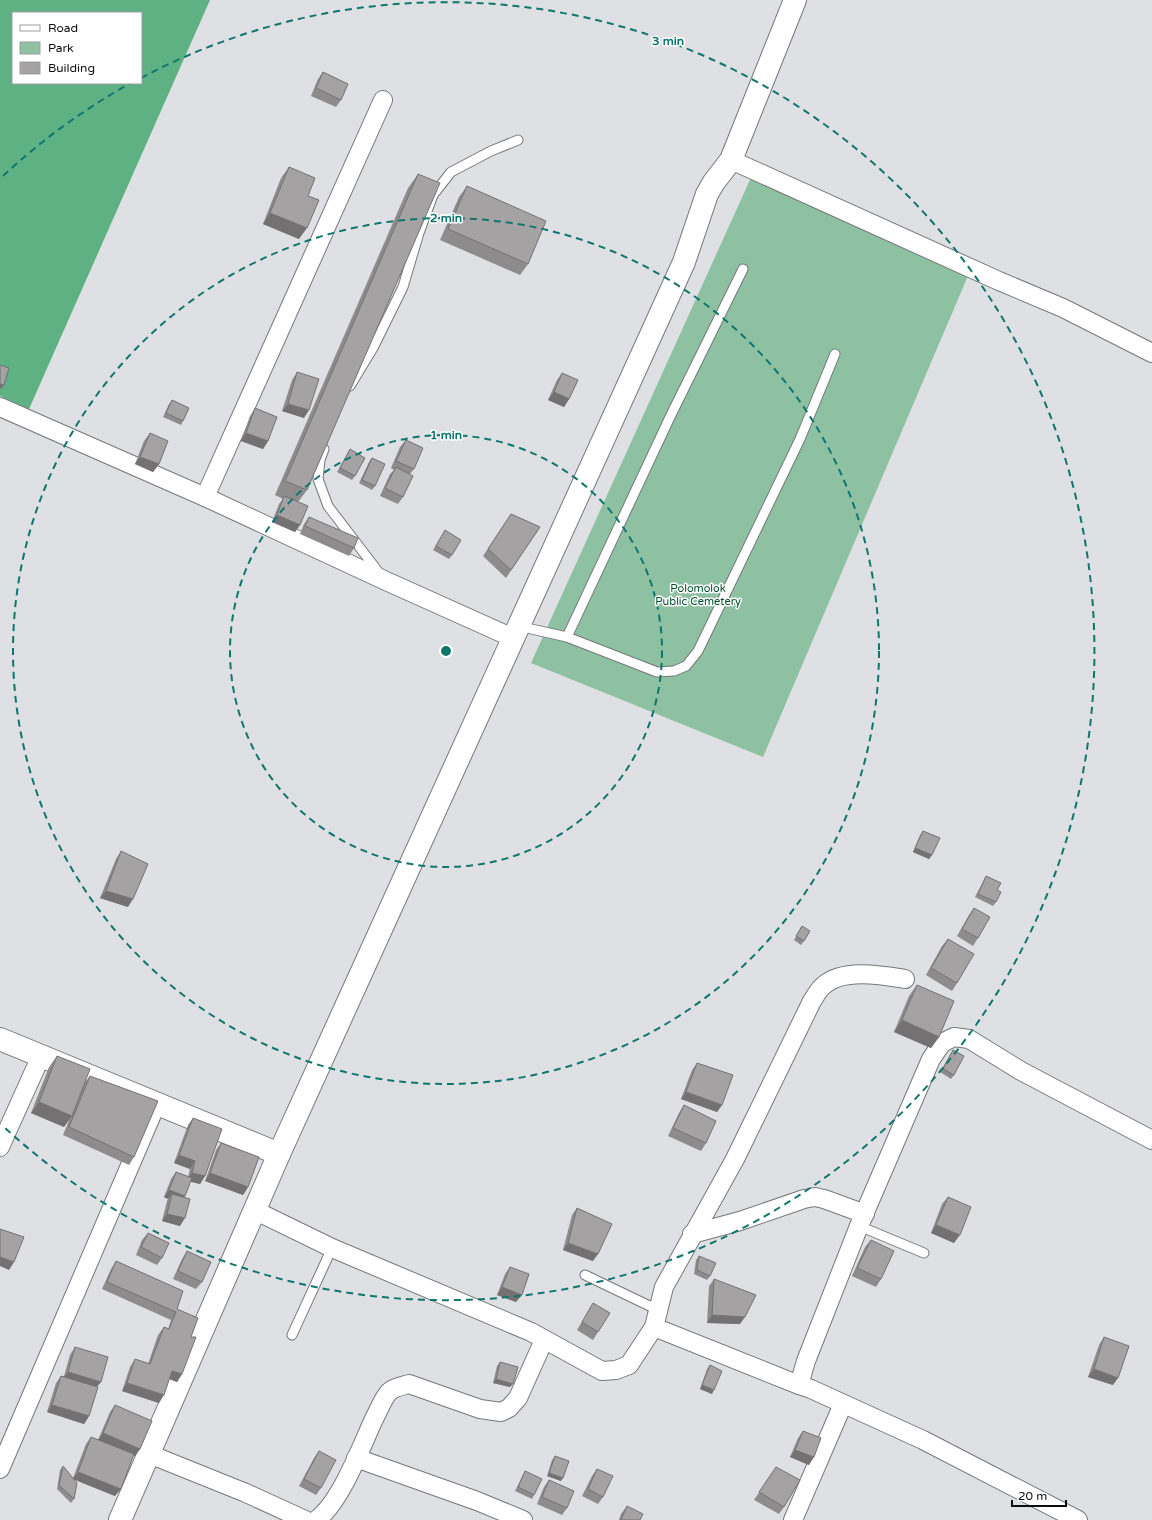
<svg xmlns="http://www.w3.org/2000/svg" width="1152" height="1520" font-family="'Varela Round',sans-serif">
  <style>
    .green { fill: #8ec0a2 }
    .forest { fill: #5db183; fill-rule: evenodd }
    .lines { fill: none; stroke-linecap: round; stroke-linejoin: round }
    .lane-casing { stroke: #767779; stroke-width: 11 }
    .street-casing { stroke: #767779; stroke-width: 20 }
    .secondary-casing { stroke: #767779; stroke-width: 24 }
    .lane { stroke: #fff; stroke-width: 9 }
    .street { stroke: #fff; stroke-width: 18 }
    .secondary { stroke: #fff; stroke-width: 22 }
    .wall { fill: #8e8b8d }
    .shaded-wall { fill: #747173 }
    .building { fill: #a5a2a4; stroke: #747173 }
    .ring { fill: none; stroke: #0f766e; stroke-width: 2; stroke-dasharray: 7 5 }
    .labels { text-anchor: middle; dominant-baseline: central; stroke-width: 3; stroke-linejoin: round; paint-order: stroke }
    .park-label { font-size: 11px; fill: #054b2d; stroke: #fff }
    .centre { fill: #0f766e; stroke: #fff; stroke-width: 2 }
    .ring-label { font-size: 12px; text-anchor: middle; font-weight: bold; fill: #0f766e; stroke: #fff; stroke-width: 3; stroke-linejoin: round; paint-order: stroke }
  </style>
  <rect width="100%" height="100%" fill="#dfe0e3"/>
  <polygon class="green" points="754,171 970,271 763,757 531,663"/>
  <path class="forest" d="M0,0h210l-181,409 -29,-13zM13,13h128v70h-128z"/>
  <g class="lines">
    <g class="lane-casing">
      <g id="lane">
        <polyline points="743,269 670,417 567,637 657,672 674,671 686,666 698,651 800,439 835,354"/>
        <polyline points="350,386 373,348 403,287 419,233 433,195 451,172 491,151 518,140"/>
        <polyline points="324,449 320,460 318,479 328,506 380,574"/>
        <polyline points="518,626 567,637"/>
        <polyline points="859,1226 924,1253"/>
        <polyline points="585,1275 658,1310"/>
        <polyline points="292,1335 332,1248"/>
      </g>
    </g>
    <g class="street-casing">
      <g id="street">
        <polyline points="731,160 999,281 1063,308 1152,353"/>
        <polyline points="0,407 205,497 386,581 513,638"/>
        <polyline points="205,497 383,100"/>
        <polyline points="0,1147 41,1056"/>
        <polyline points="254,1210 332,1248 531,1332 602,1371 616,1370 629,1365 654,1327"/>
        <polyline points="692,1234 740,1221 804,1199 815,1197 824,1199 865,1214"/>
        <path d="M799,1385l-145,-58 10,-40 71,-128 77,-158c3,-4 6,-11 11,-15 19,-18 58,-11 82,-7"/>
        <polyline points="149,1454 246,1493 305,1520"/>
        <polyline points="356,1458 477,1501 523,1520"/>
        <polyline points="0,1469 156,1105"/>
        <path d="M316,1520c24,-16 45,-73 58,-101 4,-7 9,-21 15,-27 5,-5 13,-6 20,-8l71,25 21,3 8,-4 9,-10 26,-58"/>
        <polyline points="793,1520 843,1404"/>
        <polyline points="1078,1520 923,1440 811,1389 799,1385 806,1361 859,1226 931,1059 942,1043 954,1037 969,1039 1021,1071 1152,1140"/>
      </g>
    </g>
    <g class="secondary-casing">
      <g id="secondary">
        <polyline points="0,1039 279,1154"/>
        <polyline points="120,1520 279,1154 684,262 707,194 714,182 731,160 795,0"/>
      </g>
    </g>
    <use href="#lane" class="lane"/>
    <use href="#street" class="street"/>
    <use href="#secondary" class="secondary"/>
  </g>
  <g class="wall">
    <polygon points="323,72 341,100 336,107 311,96 318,79"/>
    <polygon points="289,167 308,196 299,239 263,224 281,178"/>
    <polygon points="418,174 307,490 298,502 300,525 295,532 272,522 279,504 283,499 275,495 408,188"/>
    <polygon points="467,186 528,264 520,275 440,240 459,197"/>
    <polygon points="297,372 304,418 282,411 292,380"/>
    <polygon points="562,373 569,399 564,407 548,400 557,380"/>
    <polygon points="172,400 183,421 181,425 163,417 169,404"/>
    <polygon points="255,408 268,441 263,449 241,441 250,416"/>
    <polygon points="150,433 159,464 153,472 135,464 144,441"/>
    <polygon points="406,440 414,469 410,474 403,497 398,504 380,496 390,474 394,470 391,468 400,447"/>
    <polygon points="350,449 355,476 352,480 337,472"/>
    <polygon points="372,458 375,486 372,490 359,483 369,462"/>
    <polygon points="511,514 540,527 506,578 483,556"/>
    <polygon points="309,517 354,548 349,556 300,534 304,524"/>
    <polygon points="445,530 452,555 449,559 433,550"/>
    <polygon points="923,831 932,855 929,859 913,852 920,835"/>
    <polygon points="121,851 128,907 100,898 116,859"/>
    <polygon points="986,876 997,890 996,902 993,906 975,897 984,880"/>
    <polygon points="974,908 978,938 973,946 957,936 969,915"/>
    <polygon points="802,926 804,941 801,945 794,940"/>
    <polygon points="948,939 957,983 952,991 926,975 942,946"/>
    <polygon points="917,985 939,1037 931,1048 894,1032 909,996"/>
    <polygon points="953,1050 954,1075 951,1079 940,1072"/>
    <polygon points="57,1056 85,1082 90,1076 134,1157 129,1165 63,1135 70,1118 64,1127 31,1113 49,1067"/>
    <polygon points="697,1063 722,1105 717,1112 681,1099 692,1070"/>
    <polygon points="684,1105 706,1143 701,1151 668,1136 679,1113"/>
    <polygon points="193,1118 205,1176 200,1184 190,1181 184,1197 180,1226 162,1221 167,1201 168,1199 164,1197 171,1179 176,1172 188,1177 190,1169 174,1163 188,1125"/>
    <polygon points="221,1143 248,1187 243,1195 205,1181 216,1150"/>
    <polygon points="948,1197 954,1243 931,1233 942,1204"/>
    <polygon points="577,1208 593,1261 563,1250 572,1215"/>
    <polygon points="148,1233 162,1258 157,1265 136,1255 142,1240"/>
    <polygon points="871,1240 881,1279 876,1287 852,1276 865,1247"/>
    <polygon points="187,1251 202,1282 196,1289 173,1279 182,1259"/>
    <polygon points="699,1256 710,1276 707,1280 694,1274 696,1260"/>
    <polygon points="116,1261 177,1309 191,1337 182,1374 177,1382 169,1379 159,1403 122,1391 130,1367 135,1359 148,1364 158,1335 164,1327 168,1329 171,1320 102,1289 111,1269"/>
    <polygon points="510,1267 516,1302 497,1295 505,1274"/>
    <polygon points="714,1279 740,1324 707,1323 709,1286"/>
    <polygon points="593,1303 598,1332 593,1340 577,1330"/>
    <polygon points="1104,1337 1113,1385 1088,1377 1099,1345"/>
    <polygon points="75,1347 101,1382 97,1386 89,1416 84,1424 47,1412 56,1383 61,1376 64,1376 70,1355"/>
    <polygon points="500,1362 510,1387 493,1383 497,1366"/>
    <polygon points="710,1365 712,1394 700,1389 707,1369"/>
    <polygon points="115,1405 140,1449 135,1456 133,1455 115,1496 75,1480 74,1499 71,1503 57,1489 60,1470 63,1466 73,1478 86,1444 91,1437 98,1440 110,1412"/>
    <polygon points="803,1431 809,1465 790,1457 798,1438"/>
    <polygon points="319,1451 321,1488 316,1495 299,1486 314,1458"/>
    <polygon points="555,1456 561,1481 547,1476 552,1460"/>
    <polygon points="776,1467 784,1507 779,1514 754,1500"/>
    <polygon points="597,1469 603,1497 598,1504 582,1496 592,1476"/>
    <polygon points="525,1471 534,1495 532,1499 515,1491"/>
    <polygon points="549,1480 567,1508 562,1515 537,1504 544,1487"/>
    <polygon points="627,1506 640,1520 619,1520 621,1514"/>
  </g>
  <g class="shaded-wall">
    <polygon points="270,213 307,228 299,239 263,224"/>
    <polygon points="0,384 4,385 1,389 0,388"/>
    <polygon points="554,392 569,399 564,407 548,400"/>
    <polygon points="288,404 309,410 304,418 282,411"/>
    <polygon points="246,433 268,441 263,449 241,441"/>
    <polygon points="140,457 159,464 153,472 135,464"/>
    <polygon points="277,515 300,525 295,532 272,522"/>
    <polygon points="915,848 932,855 929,859 913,852"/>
    <polygon points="106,891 133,899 128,907 100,898"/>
    <polygon points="902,1020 939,1037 931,1048 894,1032"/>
    <polygon points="686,1092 722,1105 717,1112 681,1099"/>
    <polygon points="39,1102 72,1116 64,1127 31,1113"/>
    <polygon points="179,1155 195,1161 190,1169 174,1163"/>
    <polygon points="192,1173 205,1176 200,1184 187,1181"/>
    <polygon points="210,1173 248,1187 243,1195 205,1181"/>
    <polygon points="169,1190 185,1196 180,1203 172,1194 168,1199 164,1197"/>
    <polygon points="167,1214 185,1218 180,1226 162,1221"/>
    <polygon points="936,1225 960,1235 954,1243 931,1233"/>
    <polygon points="568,1243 598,1254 593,1261 563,1250"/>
    <polygon points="0,1257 14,1262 9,1270 0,1266"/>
    <polygon points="502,1287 522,1295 516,1302 497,1295"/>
    <polygon points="712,1315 745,1317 740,1324 707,1323"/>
    <polygon points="1094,1369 1118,1378 1113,1385 1088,1377"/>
    <polygon points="172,1371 182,1374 177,1382 167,1378"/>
    <polygon points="68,1372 101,1382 95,1389 63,1379"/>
    <polygon points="496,1379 513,1384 510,1387 493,1383"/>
    <polygon points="127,1383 164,1395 159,1403 122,1391"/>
    <polygon points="702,1385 714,1390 712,1394 700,1389"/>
    <polygon points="52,1405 89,1416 84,1424 47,1412"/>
    <polygon points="103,1433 140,1449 135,1456 98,1440"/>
    <polygon points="795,1450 814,1457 809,1465 790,1457"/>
    <polygon points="78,1472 121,1489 115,1496 73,1479"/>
    <polygon points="549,1473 563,1478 561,1481 547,1476"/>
  </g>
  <g class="building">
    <polygon points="323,72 348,84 341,100 316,88"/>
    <polygon points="289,167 315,178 308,196 319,200 307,228 270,213"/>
    <polygon points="418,174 440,183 307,490 285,481"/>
    <polygon points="467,186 546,221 528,264 448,229"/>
    <polygon points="0,365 9,368 4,385 0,384"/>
    <polygon points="297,372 319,379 309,410 288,404"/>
    <polygon points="562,373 578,380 569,399 554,392"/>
    <polygon points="172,400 189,408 183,421 166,413"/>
    <polygon points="255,408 277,417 268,441 246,433"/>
    <polygon points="150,433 168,441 159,464 140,457"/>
    <polygon points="406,440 423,448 414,469 396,461"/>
    <polygon points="350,449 365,458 355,476 340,468"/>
    <polygon points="372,458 385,464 375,486 362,480"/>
    <polygon points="396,467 413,476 403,497 385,488"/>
    <polygon points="284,496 308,506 300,525 277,515"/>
    <polygon points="511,514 540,527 511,570 488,549"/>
    <polygon points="309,517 358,538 354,548 305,526"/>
    <polygon points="445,530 461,540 452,555 436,546"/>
    <polygon points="923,831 940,838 932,855 915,848"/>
    <polygon points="121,851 148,864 133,899 106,891"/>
    <polygon points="986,876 1001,883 997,890 1001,892 996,902 978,894"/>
    <polygon points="974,908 990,917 978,938 962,929"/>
    <polygon points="802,926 810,931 804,941 796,936"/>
    <polygon points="948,939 974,954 957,983 931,968"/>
    <polygon points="917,985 954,1001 939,1037 902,1020"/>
    <polygon points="953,1050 964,1056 954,1075 943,1069"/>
    <polygon points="57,1056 90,1069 72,1116 39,1102"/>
    <polygon points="697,1063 733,1075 722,1105 686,1092"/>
    <polygon points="90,1076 158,1101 134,1157 69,1127"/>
    <polygon points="684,1105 716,1121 706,1143 673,1128"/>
    <polygon points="193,1118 222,1129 205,1176 192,1173 195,1161 179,1155"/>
    <polygon points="221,1143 259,1157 248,1187 210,1173"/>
    <polygon points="176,1172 192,1178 185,1196 169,1190"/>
    <polygon points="172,1194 190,1199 185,1218 167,1214"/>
    <polygon points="948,1197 971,1207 960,1235 936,1225"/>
    <polygon points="577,1208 612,1224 598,1254 568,1243"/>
    <polygon points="0,1229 24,1237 14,1262 0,1257"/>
    <polygon points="148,1233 169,1243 162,1258 141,1247"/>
    <polygon points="871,1240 894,1251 881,1279 857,1268"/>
    <polygon points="187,1251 211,1262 202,1282 178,1271"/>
    <polygon points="699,1256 716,1263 710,1276 697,1270"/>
    <polygon points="116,1261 183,1291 177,1309 198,1318 191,1337 196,1337 182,1374 172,1371 164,1395 127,1383 135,1359 150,1364 164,1327 169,1329 176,1312 107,1282"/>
    <polygon points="510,1267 529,1274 522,1295 502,1287"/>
    <polygon points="714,1279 756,1295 745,1317 712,1315"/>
    <polygon points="593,1303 610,1313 598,1332 582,1322"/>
    <polygon points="1104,1337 1129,1346 1118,1378 1094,1369"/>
    <polygon points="75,1347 108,1357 101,1382 68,1372"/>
    <polygon points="500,1362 518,1367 513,1384 496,1379"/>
    <polygon points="710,1365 722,1371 714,1390 702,1385"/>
    <polygon points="61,1376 98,1387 89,1416 52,1405"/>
    <polygon points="115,1405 152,1421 140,1449 103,1433"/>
    <polygon points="803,1431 821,1438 814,1457 795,1450"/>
    <polygon points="91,1437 134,1454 121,1489 78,1472"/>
    <polygon points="319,1451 336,1460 321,1488 304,1479"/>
    <polygon points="555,1456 569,1461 563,1478 549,1473"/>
    <polygon points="63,1466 77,1483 74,1499 59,1485"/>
    <polygon points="776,1467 800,1480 784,1507 759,1492"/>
    <polygon points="597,1469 613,1476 603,1497 588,1489"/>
    <polygon points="525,1471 542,1479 534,1495 518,1487"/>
    <polygon points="549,1480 574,1491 567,1508 542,1497"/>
    <polygon points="627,1506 643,1514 640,1520 621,1520"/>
  </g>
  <g class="ring">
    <circle cx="446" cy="651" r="216"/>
    <circle cx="446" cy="651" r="433"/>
    <path d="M3 176A649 649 0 0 1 131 83M141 78A649 649 0 1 1 3 1126"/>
  </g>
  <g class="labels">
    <g class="park-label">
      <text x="698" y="588">Polomolok<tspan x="698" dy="13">Public Cemetery</tspan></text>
    </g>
  </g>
  <circle cx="446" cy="651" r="6" class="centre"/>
  <g class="ring-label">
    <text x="668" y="45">3 min</text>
    <text x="446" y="222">2 min</text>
    <text x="446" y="439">1 min</text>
  </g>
  <rect x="12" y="12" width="130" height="72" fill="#ffffff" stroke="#9e9e9f"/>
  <rect x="20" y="25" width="20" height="6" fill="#ffffff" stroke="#9e9e9f"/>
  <text x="48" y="32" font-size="12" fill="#0d0d0e">Road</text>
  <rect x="20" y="42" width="20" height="12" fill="#8ec0a2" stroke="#9e9e9f"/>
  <text x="48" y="52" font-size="12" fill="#0d0d0e">Park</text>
  <rect x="20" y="62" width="20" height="12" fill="#a5a2a4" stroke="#9e9e9f"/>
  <text x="48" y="72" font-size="12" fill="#0d0d0e">Building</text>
  <path d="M1012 1500v6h54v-6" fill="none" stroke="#0d0d0e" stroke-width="2"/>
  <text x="1018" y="1500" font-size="12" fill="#0d0d0e" stroke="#ffffff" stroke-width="3" paint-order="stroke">20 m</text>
</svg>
